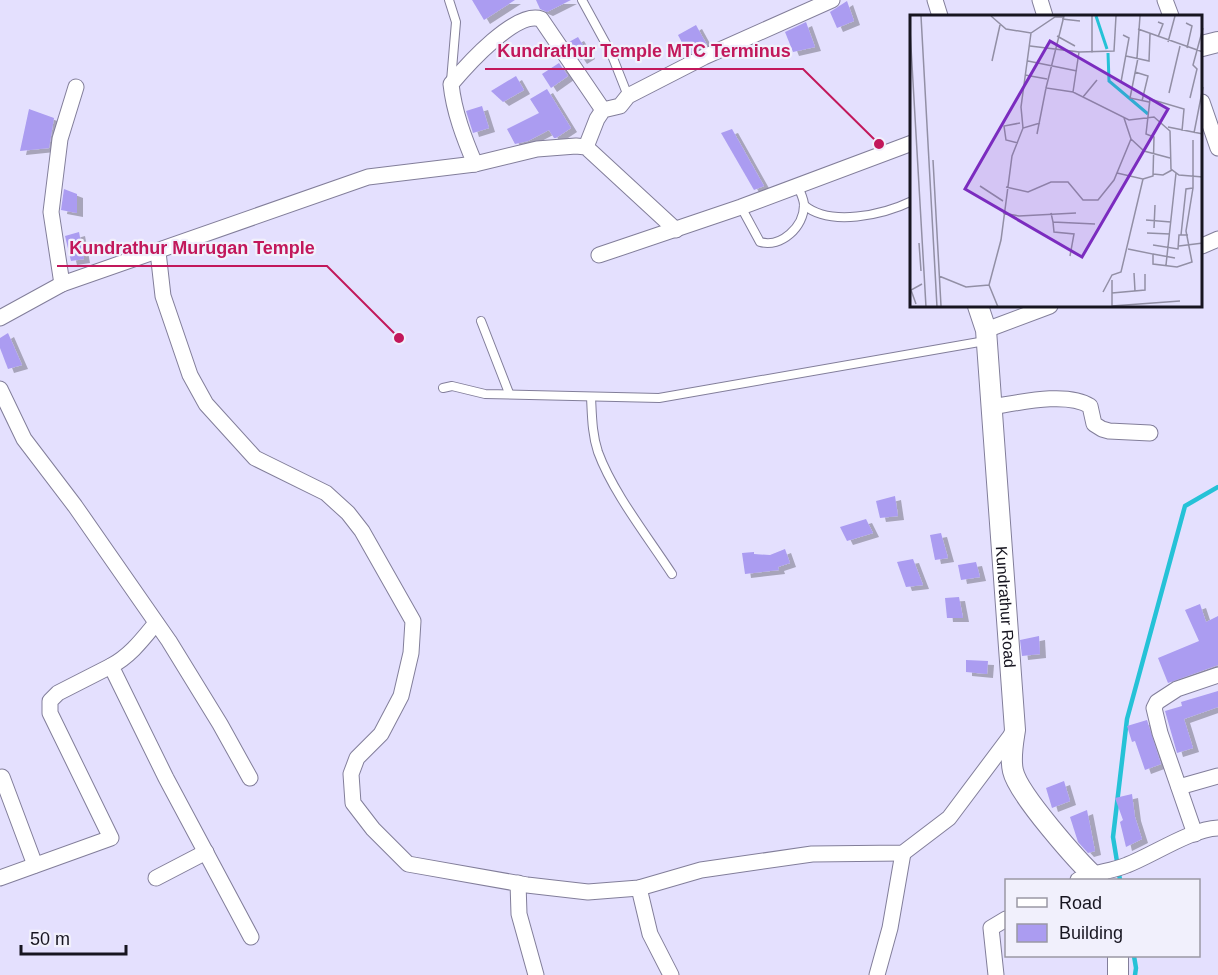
<svg xmlns="http://www.w3.org/2000/svg" width="1218" height="975" font-family="Helvetica,sans-serif">
  <style>
    .lines { fill: none; stroke-linecap: round; stroke-linejoin: round }
    .stream { stroke: #25c2d7; stroke-width: 4.5 }
    .building { fill: #ab9cf1; filter: url(#shadow) }
    .service-casing { stroke: #827e9a; stroke-width: 10 }
    .minor-casing { stroke: #827e9a; stroke-width: 17 }
    .tertiary-casing { stroke: #827e9a; stroke-width: 22 }
    .service { stroke: #fff; stroke-width: 8 }
    .minor { stroke: #fff; stroke-width: 15 }
    .tertiary { stroke: #fff; stroke-width: 20 }
    .labels { text-anchor: middle; dominant-baseline: central; stroke-width: 4.5; stroke-linejoin: round; paint-order: stroke }
    .street-label { font-size: 16px; fill: #171520; stroke: #f1f0fc }
    .inset-river { fill: none; stroke: #25c2d7; stroke-width: 3 }
    .inset-road { fill: none; stroke: #928fa5; stroke-width: 1.5 }
    .view { fill: #7b2cbf; fill-opacity: 0.15; stroke: #7b2cbf; stroke-width: 3 }
    .inset-edge { fill: none; stroke: #171520; stroke-width: 3 }
    .leader { fill: none; stroke: #c2185b; stroke-width: 2 }
    .callout-dot { fill: #c2185b; stroke: #f1f0fc; stroke-width: 2 }
    .callout-label { font-size: 18px; text-anchor: middle; font-weight: bold; fill: #c2185b; stroke: #f1f0fc; stroke-width: 4.5; stroke-linejoin: round; paint-order: stroke }
  </style>
  <defs>
    <filter id="shadow"><feDropShadow dx="6" dy="4" stdDeviation="0" flood-color="#0004"/></filter>
  </defs>
  <rect width="100%" height="100%" fill="#e4e0fe"/>
  <g class="lines">
    <g class="stream">
      <polyline points="1120,880 1113,837 1127,719 1185,506 1218,487"/>
      <polyline points="1134,956 1136,968 1135,975"/>
    </g>
  </g>
  <g class="building">
    <polygon points="472,0 515,0 484,20"/>
    <polygon points="536,0 571,0 547,12 540,9"/>
    <polygon points="847,1 854,21 837,28 830,12"/>
    <polygon points="806,22 815,47 793,52 785,32"/>
    <polygon points="696,25 707,45 688,54 678,35"/>
    <polygon points="578,37 589,55 581,60 569,42"/>
    <polygon points="559,63 568,76 551,88 542,74"/>
    <polygon points="516,76 524,90 503,102 491,91"/>
    <polygon points="547,89 571,128 556,138 554,138 549,130 528,141 515,144 507,129 539,113 530,99"/>
    <polygon points="482,106 489,128 473,133 466,111"/>
    <polygon points="29,109 54,118 49,148 20,151"/>
    <polygon points="732,129 764,186 754,190 721,133"/>
    <polygon points="64,189 77,194 77,213 61,210"/>
    <polygon points="79,232 84,259 71,261 65,236"/>
    <polygon points="8,333 22,365 8,369 0,348 0,338"/>
    <polygon points="895,496 898,516 880,518 876,501"/>
    <polygon points="866,519 873,533 847,541 840,527"/>
    <polygon points="941,533 948,558 935,560 930,535"/>
    <polygon points="785,549 790,563 778,567 779,570 745,574 742,553 754,552 754,554 770,555"/>
    <polygon points="913,559 923,585 906,587 897,562"/>
    <polygon points="976,562 980,577 961,580 958,565"/>
    <polygon points="959,597 963,618 947,618 945,598"/>
    <polygon points="1200,604 1206,622 1218,616 1218,665 1168,683 1158,658 1199,641 1185,610"/>
    <polygon points="1039,636 1040,654 1022,656 1020,640"/>
    <polygon points="966,660 988,661 987,674 966,672"/>
    <polygon points="1218,691 1218,707 1184,719 1193,748 1177,753 1165,711 1182,706 1181,702"/>
    <polygon points="1147,720 1161,764 1145,770 1135,741 1132,742 1127,726"/>
    <polygon points="1064,781 1070,801 1052,808 1046,788"/>
    <polygon points="1132,794 1135,817 1142,839 1126,847 1120,822 1123,820 1115,798"/>
    <polygon points="1087,810 1095,851 1088,853 1078,842 1070,817"/>
  </g>
  <g class="lines">
    <g class="service-casing">
      <g id="service">
        <polyline points="449,0 456,22 451,81"/>
        <polyline points="582,0 611,53 628,96"/>
        <path d="M804,205c26,22 79,10 108,-4"/>
        <path d="M741,207l19,35c21,6 44,-15 44,-37 0,-6 -4,-13 -6,-19"/>
        <polyline points="481,321 509,393"/>
        <polyline points="443,388 452,386 485,394 659,398 985,341"/>
        <path d="M591,397c1,19 1,37 7,55 15,41 50,85 74,122"/>
      </g>
    </g>
    <g class="minor-casing">
      <g id="minor">
        <polyline points="935,0 940,16"/>
        <polyline points="1040,0 1045,16"/>
        <polyline points="1165,0 1171,16"/>
        <polyline points="1202,102 1218,148"/>
        <polyline points="586,147 597,119 603,110 620,106 628,96 704,57 832,0"/>
        <path d="M475,164c-11,-26 -21,-52 -24,-80 16,-19 65,-74 90,-65l62,91"/>
        <polyline points="1202,246 1218,239"/>
        <polyline points="158,252 163,296 190,375 206,404 255,458 326,493 348,513 362,531 413,621 411,653 401,696 381,734 357,758 351,774 353,803 373,829 408,864 527,885 588,892 639,888 701,870 812,854 903,853 949,818 1015,730"/>
        <polyline points="599,255 741,207 912,143"/>
        <polyline points="62,284 51,212 60,139 76,87"/>
        <polyline points="0,318 62,284 368,177 475,164 537,149 576,146 586,147 676,230"/>
        <polyline points="986,330 1050,306"/>
        <polyline points="0,389 24,439 75,506 169,641 220,724 250,778"/>
        <path d="M991,407c26,-4 76,-16 99,-1l4,18 8,5 7,2 41,2"/>
        <path d="M156,623c-14,17 -26,33 -45,43l55,112 85,159"/>
        <polyline points="2,777 35,865"/>
        <polyline points="1179,787 1218,776"/>
        <polyline points="1195,834 1160,733 1154,708 1157,702 1177,689 1218,675"/>
        <polyline points="0,878 111,838 50,713 50,701 58,693 111,666"/>
        <polyline points="156,878 206,852"/>
        <path d="M1078,880c16,-8 32,-8 49,-15 26,-10 64,-36 91,-37"/>
        <polyline points="518,883 519,914 536,975"/>
        <polyline points="639,888 650,934 671,975"/>
        <polyline points="877,975 890,928 903,853"/>
        <polyline points="996,975 991,928 1006,919"/>
      </g>
    </g>
    <g class="tertiary-casing">
      <g id="tertiary">
        <polyline points="1202,46 1218,42"/>
        <path id="s1" d="M978,306l8,24 29,400c-2,13 -5,28 -2,41 5,23 66,92 85,109"/>
        <polyline points="1118,956 1118,975"/>
      </g>
    </g>
    <use href="#service" class="service"/>
    <use href="#minor" class="minor"/>
    <use href="#tertiary" class="tertiary"/>
  </g>
  <g class="labels">
    <g class="street-label">
      <text stroke="none"><textPath href="#s1" startOffset="303">Kundrathur Road</textPath></text>
    </g>
  </g>
  <g transform="translate(910 15)">
    <rect width="292" height="292" fill="#e4e0fe"/>
    <path class="inset-river" d="M186,1l11,33M198,38l1,28 39,33"/>
    <path class="inset-road" d="M11,1l16,291M81,1l15,13 25,4 24,-16h8M154,1l-18,72 27,4 56,28 25,-3 16,14 1,38 8,6 24,2M182,1v37M152,4l18,2M276,8l6,3 -5,22M228,14l65,23M0,15l16,277M147,21l18,10M248,22l5,-13 -5,-2M258,27l7,-26M120,31l49,6 -6,40M169,37l35,-1 2,-35M216,41l23,5 1,-27M227,43l3,-42M228,43l-8,40 19,4M82,46l8,-36M118,46l49,10M225,57l13,4 -6,25M115,60l22,4M211,67l8,-44 -6,-3M259,78l11,-47M173,82l14,-17M280,83l7,-29 -4,-4 10,-37M258,112l35,7M113,113l-2,-21 10,-74M284,118l9,-46M127,119l9,-46M221,124l13,12 26,7M108,128l-12,-3 -2,-14 16,-3M23,145l8,146M243,159l10,1 9,-5M233,164l10,-3 1,-39 -8,-3 4,-35 34,10 -2,22M70,171l23,15M96,172l22,5 23,-10h17l15,18h15l16,-20 17,-41 -7,-21M93,198l16,3 57,-3M141,198l2,9 42,2M236,205l25,2M143,207l1,10 20,2 -4,22M244,213l1,-23M237,218l23,1M271,220l5,-46 7,-1M9,228l2,28M243,230l25,4 1,-14h9M269,231l24,-3M218,234l25,5v10l24,3 15,-5 -6,-31 7,-43v-48M243,239l22,4M256,250l10,-92M224,258l1,18M29,261l27,11 23,-2M202,265v26M193,277l9,-17 9,-3 22,-93 -26,-6M202,278l33,-3v-16M6,289l-5,-14 11,-6M202,291l68,-5M88,292l-9,-22 12,-45 11,-84 11,-28 17,-5"/>
    <path class="view" d="M140,26l118,68 -86,148 -117,-68z"/>
    <rect width="292" height="292" class="inset-edge"/>
  </g>
  <path class="leader" d="M879 144L803 69H485M399 338L327 266H57"/>
  <g class="callout-dot">
    <circle cx="879" cy="144" r="6"/>
    <circle cx="399" cy="338" r="6"/>
  </g>
  <g class="callout-label">
    <text x="644" y="57">Kundrathur Temple MTC Terminus</text>
    <text x="192" y="254">Kundrathur Murugan Temple</text>
  </g>
  <rect x="1005" y="879" width="195" height="78" fill="#f1f0fc" stroke="#9a98a4" stroke-width="1.5"/>
  <rect x="1017" y="898" width="30" height="9" fill="#ffffff" stroke="#9a98a4" stroke-width="1.5"/>
  <text x="1059" y="909" font-size="18" fill="#171520">Road</text>
  <rect x="1017" y="924" width="30" height="18" fill="#ab9cf1" stroke="#9a98a4" stroke-width="1.5"/>
  <text x="1059" y="939" font-size="18" fill="#171520">Building</text>
  <path d="M21 945v9h105v-9" fill="none" stroke="#171520" stroke-width="3"/>
  <text x="30" y="945" font-size="18" fill="#171520" stroke="#f1f0fc" stroke-width="4.5" paint-order="stroke">50 m</text>
</svg>
